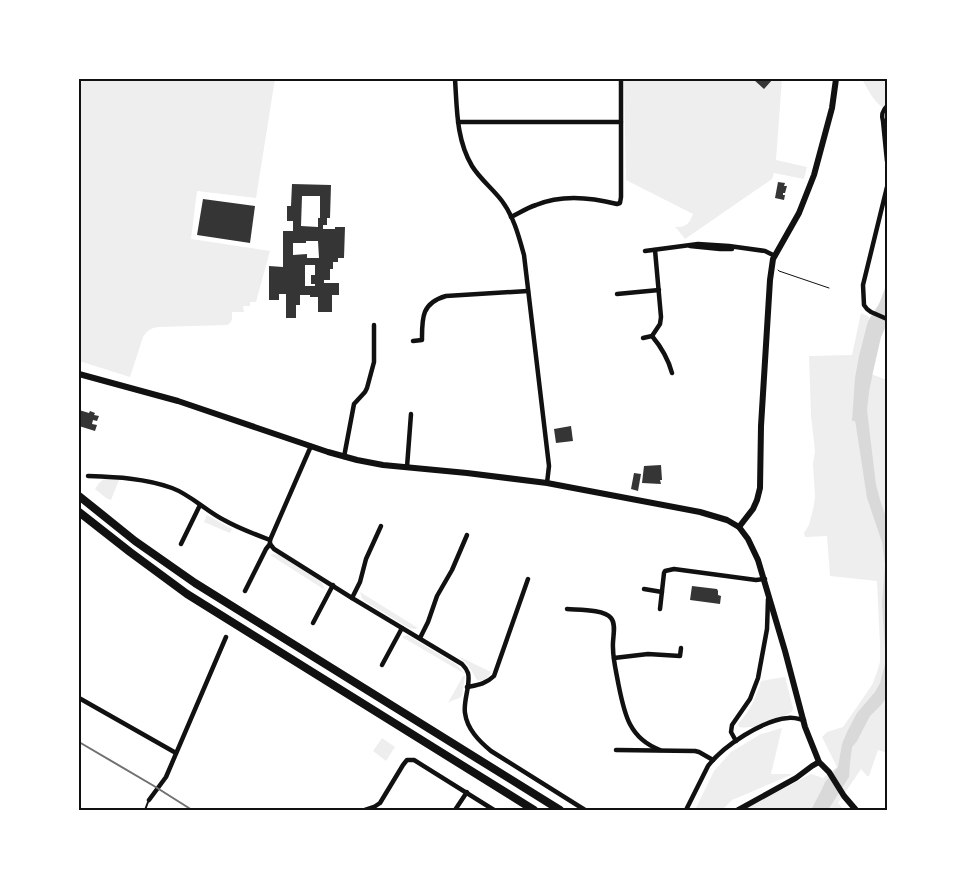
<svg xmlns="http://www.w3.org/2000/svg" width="966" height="889" font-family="Roboto,sans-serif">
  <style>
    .green { fill: #eee }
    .water { fill: #d9d9d9 }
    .building { fill: #353535; fill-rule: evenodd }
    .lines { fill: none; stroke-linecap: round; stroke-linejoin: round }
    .path { stroke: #111; stroke-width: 1 }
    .service { stroke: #111; stroke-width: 2 }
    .minor { stroke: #111; stroke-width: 4.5 }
    .tertiary { stroke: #111; stroke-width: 5.5 }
    .secondary { stroke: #111; stroke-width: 6 }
    .trunk { stroke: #111; stroke-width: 8 }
    .rail { stroke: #707070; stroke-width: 2 }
    .neatline { fill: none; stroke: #111; stroke-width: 2 }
  </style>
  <rect width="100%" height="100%" fill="#fff"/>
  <g class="green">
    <path d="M79,79h196l-19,119 -59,-7 -6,48 79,12 -14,51h-6v4h-7l1,6h-12c0,6 1,10 -5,13l-69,2c-8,1 -11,4 -15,10l-13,40 -51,-16z"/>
    <path d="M624,79h158l-6,81 31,7 -3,12 -30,-6 -2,6 -87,60 -7,-9 -3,-3c12,0 14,-3 18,-13l-67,-34z"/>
    <path d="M862,79h25v25l-3,4c-10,-5 -16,-19 -22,-29z"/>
    <polygon points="861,313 869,317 858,369 887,380 887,753 878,750 869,776 867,776 861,769 838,803 844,810 743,810 811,774 823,778 837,767 822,737 827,732 843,727 872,685 877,672 880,662 880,644 877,581 830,576 827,536 805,537 804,533 809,525 814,505 815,496 813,464 815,451 811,416 809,356 852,355"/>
    <polygon points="104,479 119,480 111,500 106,498 95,489 99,483"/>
    <polygon points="207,515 232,529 230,533 204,522"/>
    <polygon points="273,554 279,555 320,581 322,583 325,590 270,555"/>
    <polygon points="360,592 418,628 415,629 409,628 366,602 362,598"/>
    <polygon points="407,635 457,665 465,674 402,637"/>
    <path d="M458,656l33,16c-2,6 -8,10 -14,8l-9,-15z"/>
    <path d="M463,676h2l-3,20c-5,4 -9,3 -14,7z"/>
    <path d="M785,677l8,31c0,1 0,2 -1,3 -6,8 -44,19 -53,16l-1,-3c12,-13 18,-26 23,-43z"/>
    <polygon points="782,728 771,774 791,774 791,775 732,800 722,810 695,810 714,771 731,752 761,734"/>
    <polygon points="382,738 395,747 386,761 373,751"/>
  </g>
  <polygon class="water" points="887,283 887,324 881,337 873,372 869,392 867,410 876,485 880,500 887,520 887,696 882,704 870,716 857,741 852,747 850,763 849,777 828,810 811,810 822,789 825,782 838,767 842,744 847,732 857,713 875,692 880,683 885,664 885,648 882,603 885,565 882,542 867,498 856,426 855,421 852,421 855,378 859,356 868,321 879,304"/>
  <g class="building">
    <polygon points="753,79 773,79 764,89"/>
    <polygon points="778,182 785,183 784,186 787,186 785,193 783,193 783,195 785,195 784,200 775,198"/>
    <path d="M292,184l39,1 -1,33h-3v7h-4v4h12v-2h10l-1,31h-6v4h-5v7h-3v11h-6v3h15v12h-7v17h-14v-15h-8v-2h-10v10h-4v13h-10v-24h-7v6h-10v-34l14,1v-36h10v-10h-6v-15h4zM302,196h18v22h-2v9l-17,-1zM306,241h12l1,17h-12v-4l-14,1v-12h13zM305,265h10v10h-4v9h4v2h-10z"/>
    <polygon points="203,199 255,206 250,243 197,235"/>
    <polygon points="79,410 89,413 90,411 95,413 94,415 99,416 97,421 93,420 92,424 97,425 95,431 79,426"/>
    <polygon points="571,426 573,441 556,443 554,429"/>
    <polygon points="661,465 662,480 660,480 661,484 642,483 644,466"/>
    <polygon points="634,473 641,474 638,491 631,489"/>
    <polygon points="692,586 717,589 718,591 718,595 721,596 720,604 690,600"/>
  </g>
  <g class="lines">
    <polyline class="path" points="778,270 779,271 829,288"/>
    <polyline class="service" points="145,810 148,802"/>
    <g class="minor">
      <path d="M455,79c2,29 1,60 17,87 8,13 21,23 30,35 12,16 17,36 22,54l25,211 -2,17"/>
      <path d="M887,106c-5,5 -6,9 -4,15l4,40"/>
      <polyline points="458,122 621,122"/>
      <polyline points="887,187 863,285 864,305 867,309 871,312 887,319"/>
      <path d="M511,217c8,-4 16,-9 25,-12 26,-11 54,-8 81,-1l3,-1 1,-6v-118"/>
      <polyline points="690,246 720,249 732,249"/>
      <path d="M655,250l6,67 -1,7 -8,12c10,12 16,22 20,37"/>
      <polyline points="645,251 698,244 729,246 765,251 775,256"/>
      <polyline points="617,294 659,290"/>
      <polyline points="643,338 652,336"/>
      <path d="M413,341l9,-1c0,-21 -1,-37 24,-44l82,-5"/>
      <polyline points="344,457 354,404 365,392 367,388 374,362 374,325"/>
      <polyline points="407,467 411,414"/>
      <path d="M88,476c28,1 57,2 84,12 19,7 34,23 52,32 14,8 30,14 46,20"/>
      <polyline points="181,544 200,505"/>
      <path d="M270,544l4,5 78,49 110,66c2,2 5,6 6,9 3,11 -5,28 -3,40 2,16 14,28 26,38l94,59"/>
      <polyline points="644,589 662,592"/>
      <polyline points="245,591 266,549 270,544 270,540 311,446"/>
      <polyline points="352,598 360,582 366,559 381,526"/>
      <path d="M567,609c11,1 37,0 44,9 6,7 1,21 2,30 0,11 3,23 5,34 6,30 10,56 42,68"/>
      <polyline points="660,609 664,573 665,571 674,569 756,580 765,579"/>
      <polyline points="313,623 333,585"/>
      <polyline points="420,638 428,622 437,596 452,570 467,535"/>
      <polyline points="614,658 648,654 680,656 681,648"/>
      <polyline points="382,665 402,628"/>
      <path d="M467,687c10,-2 19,-3 27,-11l34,-97"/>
      <polyline points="79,698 176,753"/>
      <polyline points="736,741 731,732 732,725 750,699 758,678 760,667 767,629 768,599"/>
      <polyline points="616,750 695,751 699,752 713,760"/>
      <polyline points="149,800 166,777 226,637"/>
      <polyline points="365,810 374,807 380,803 403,765 407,760 414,760 494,810"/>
      <polyline points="455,810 467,792"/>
      <path d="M686,810l22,-44c15,-20 55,-46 80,-48 5,-1 11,1 16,2"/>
    </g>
    <polyline class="tertiary" points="738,810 796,778 812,766 819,762"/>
    <g class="secondary">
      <polyline points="79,374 178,401 328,452 357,460 383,465 467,473 547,483 700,512 727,520 739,527 748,539 758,560 785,651 805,727 819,762 829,772 844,796 856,810"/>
      <polyline points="739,527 753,509 757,500 760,488 761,426 770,280 773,259 799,213 814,175 832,108 836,79"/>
    </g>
    <g class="trunk">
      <polyline points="79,496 135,541 195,583 560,810"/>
      <polyline points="79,512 130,552 187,594 534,810"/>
    </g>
    <polyline class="rail" points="79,742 154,786 192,810"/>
  </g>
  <rect width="966" height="889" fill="none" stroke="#ffffff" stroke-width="160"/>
  <rect x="80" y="80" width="806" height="729" class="neatline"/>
</svg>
